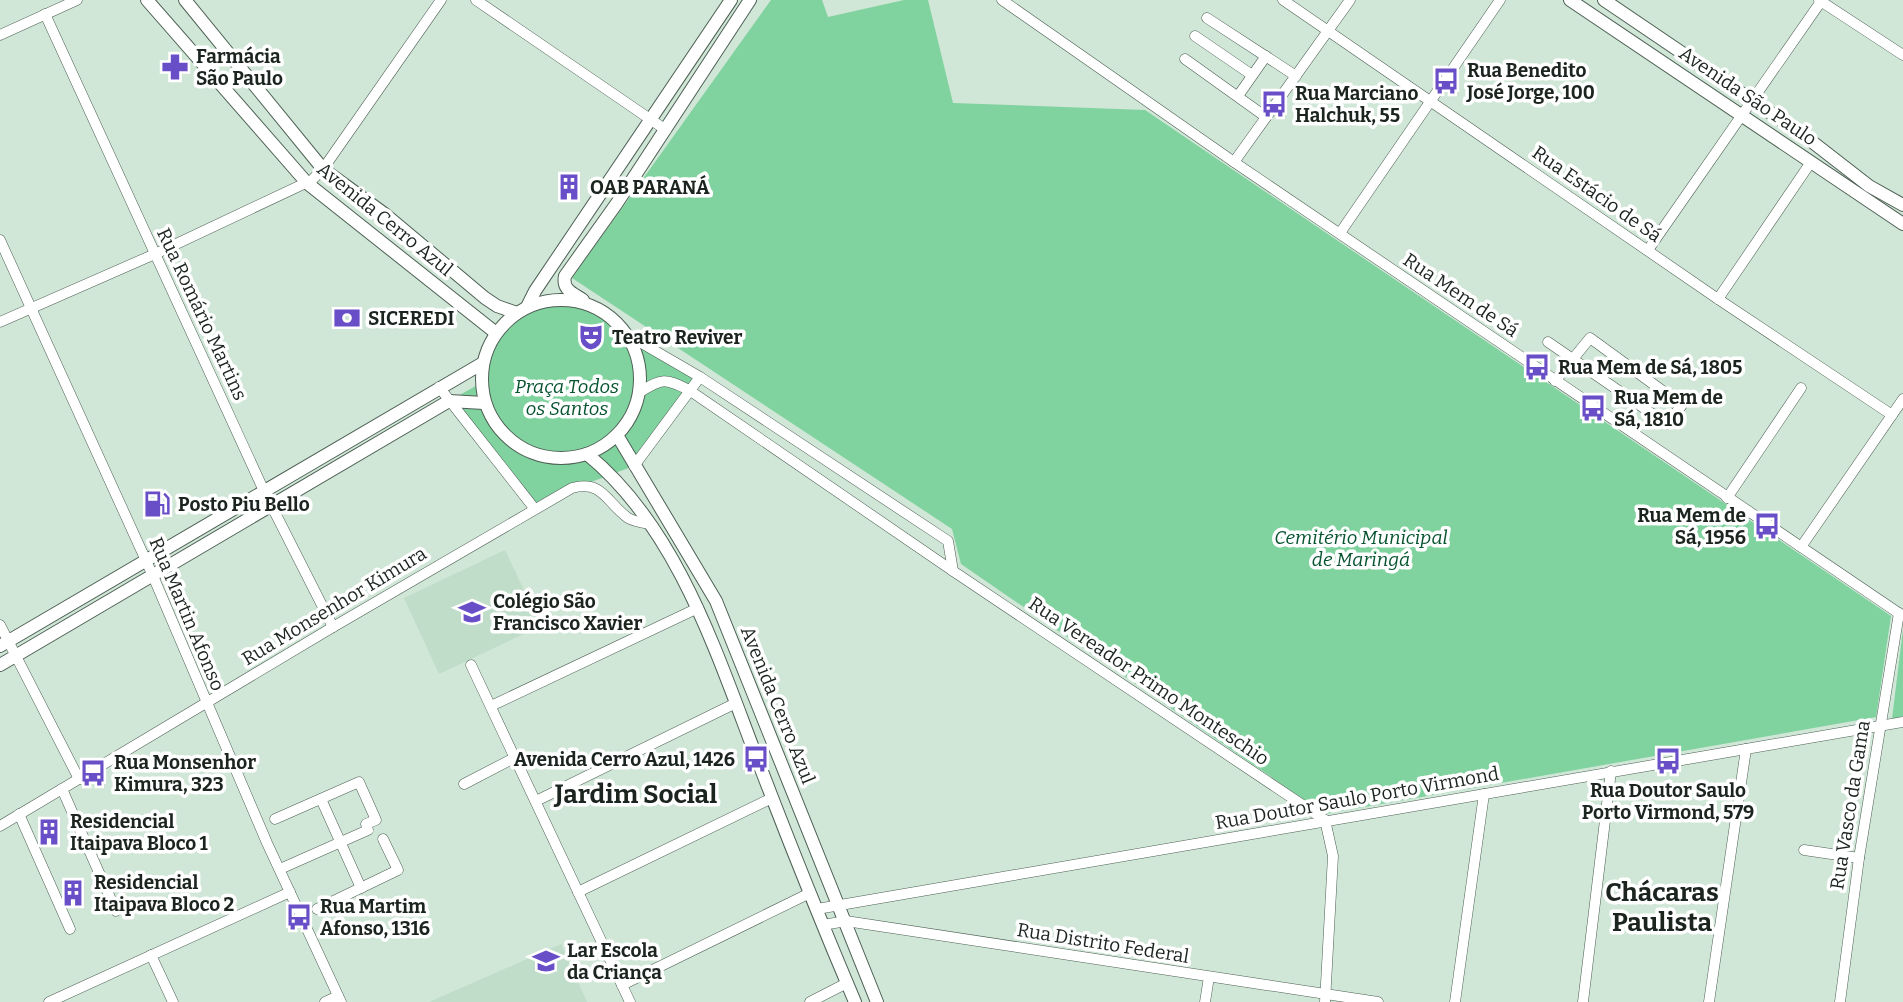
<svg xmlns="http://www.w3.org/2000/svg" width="1903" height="1002" font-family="Bitter,serif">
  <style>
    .built { fill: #c0ddc9 }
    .green { fill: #80d29f }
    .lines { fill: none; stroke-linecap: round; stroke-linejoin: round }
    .minor-casing { stroke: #4d6054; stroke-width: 11 }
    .major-casing { stroke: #4d6054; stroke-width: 14 }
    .minor { stroke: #fff; stroke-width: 10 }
    .major { stroke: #fff; stroke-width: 12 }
    .labels { text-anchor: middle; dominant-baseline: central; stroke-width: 7; stroke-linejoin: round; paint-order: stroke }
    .poi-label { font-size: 19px; font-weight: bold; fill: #1c241f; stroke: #fff; text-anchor: start }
    .street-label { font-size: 19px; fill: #1c241f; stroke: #fff }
    .park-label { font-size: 19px; font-style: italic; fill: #05532f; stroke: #fff }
    .district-label { font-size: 26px; font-weight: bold; fill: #1c241f; stroke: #fff }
  </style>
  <rect width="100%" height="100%" fill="#d0e6d7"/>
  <g class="built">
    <polygon points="505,550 541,626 439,674 404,598"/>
    <polygon points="561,944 587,1002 429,1002 484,978"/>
  </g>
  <g class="green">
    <polygon points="771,0 822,0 828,17 904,0 928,0 953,103 1145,110 1891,616 1876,717 1325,814 961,564 952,529 572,278"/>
    <path d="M550,300l23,1 22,6 18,12 13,15 74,43 -66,89 -51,19 -49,23 -85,-107 32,-18c4,-48 24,-69 69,-83z"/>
    <polygon points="1903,629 1903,716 1892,719"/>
  </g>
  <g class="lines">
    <g class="minor-casing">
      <g id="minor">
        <polyline points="476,0 666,130"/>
        <polyline points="1002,0 1234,162 1903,616"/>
        <polyline points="1283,0 1718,299 1892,415"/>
        <polyline points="1819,0 1903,55"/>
        <polyline points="45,14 264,491 333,627"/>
        <polyline points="1207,18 1296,76"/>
        <polyline points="0,35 77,0"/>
        <polyline points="1195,36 1252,75"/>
        <polyline points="1185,59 1266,117"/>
        <polyline points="1238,96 1266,56"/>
        <polyline points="1234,162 1350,0"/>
        <polyline points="1340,233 1500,0"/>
        <polyline points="0,240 153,576 267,843 341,1002"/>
        <polyline points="1648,250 1822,0"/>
        <polyline points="1718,299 1811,162"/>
        <polyline points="0,322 155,254 312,180 323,169 441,0"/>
        <polyline points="626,334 700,377 948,541 953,571"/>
        <polyline points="1548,342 1667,424 1682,405 1590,338 1555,381"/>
        <polyline points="439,387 534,508"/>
        <path d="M640,392c23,-14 24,-14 49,-2l264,181 372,249"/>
        <polyline points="634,466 700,377"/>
        <polyline points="1727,498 1801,388"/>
        <polyline points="1801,547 1903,399"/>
        <polyline points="0,625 79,779"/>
        <polyline points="471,665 630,1002"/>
        <polyline points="491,706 698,608"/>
        <polyline points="464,784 516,757"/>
        <polyline points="62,789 116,911"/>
        <polyline points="321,799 361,888"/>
        <polyline points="536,801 736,703"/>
        <polyline points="19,814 70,929"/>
        <polyline points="275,819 359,782 376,820 366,824 368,830 280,869"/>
        <polyline points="1325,820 1333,856 1325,1002"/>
        <path d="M0,826l333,-199 239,-139c31,-8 34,14 56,30 7,4 15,5 22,6"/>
        <polyline points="1804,850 1859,858"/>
        <polyline points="578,892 772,798"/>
        <polyline points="317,909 398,870 383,839"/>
        <polyline points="817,909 1903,722"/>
        <polyline points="823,925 846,921 1378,1002"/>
        <polyline points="151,955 173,1002"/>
        <polyline points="622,985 810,893"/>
        <polyline points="49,1002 290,892"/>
        <polyline points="325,1002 338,996"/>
        <polyline points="810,1002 847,983"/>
        <polyline points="1205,1002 1209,977"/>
        <polyline points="1455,1002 1484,794"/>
        <polyline points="1583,1002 1611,771"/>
        <polyline points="1709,1002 1746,749"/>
        <polyline points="1840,1002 1859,858 1899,613"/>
      </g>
    </g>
    <g class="major-casing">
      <g id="major">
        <polyline points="147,0 307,183 496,333"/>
        <polyline points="185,0 323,169 386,215 485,298 497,306 517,313"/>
        <polyline points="1570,0 1903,224"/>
        <polyline points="1604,0 1806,137 1869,186 1903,205"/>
        <circle cx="561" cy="379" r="79"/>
        <path d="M583,300c-10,-7 -21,-10 -18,-24l52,-73 133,-203"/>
        <polyline points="527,307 535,291 731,0"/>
        <polyline points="617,435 716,601 877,1002"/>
        <path d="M587,454c91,74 130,201 171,307 31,81 63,161 97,241"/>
        <polyline points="0,646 483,363"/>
        <polyline points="0,665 449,401 484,403"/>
      </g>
    </g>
    <use href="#minor" class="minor"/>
    <use href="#major" class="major"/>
  </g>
  <defs>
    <g id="pharmacy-bare" transform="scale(2.1)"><path d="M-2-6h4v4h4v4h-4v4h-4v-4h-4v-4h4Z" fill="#684fc8" stroke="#fff" stroke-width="2.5" paint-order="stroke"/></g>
    <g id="bus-bare" transform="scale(2.1)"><path d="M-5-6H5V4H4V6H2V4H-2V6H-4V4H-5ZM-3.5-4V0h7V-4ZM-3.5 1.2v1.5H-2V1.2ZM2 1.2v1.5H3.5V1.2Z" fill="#684fc8" stroke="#fff" stroke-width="2.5" paint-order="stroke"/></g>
    <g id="building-bare" transform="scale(2.1)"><path d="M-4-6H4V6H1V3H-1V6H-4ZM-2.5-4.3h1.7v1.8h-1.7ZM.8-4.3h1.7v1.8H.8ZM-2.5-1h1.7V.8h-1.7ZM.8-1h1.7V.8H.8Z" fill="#684fc8" stroke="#fff" stroke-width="2.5" paint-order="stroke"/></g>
    <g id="bank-bare" transform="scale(2.1)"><path d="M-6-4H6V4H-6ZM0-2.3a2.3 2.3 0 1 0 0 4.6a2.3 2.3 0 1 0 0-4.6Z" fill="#684fc8" stroke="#fff" stroke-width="2.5" paint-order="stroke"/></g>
    <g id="theatre-bare" transform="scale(2.1)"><path d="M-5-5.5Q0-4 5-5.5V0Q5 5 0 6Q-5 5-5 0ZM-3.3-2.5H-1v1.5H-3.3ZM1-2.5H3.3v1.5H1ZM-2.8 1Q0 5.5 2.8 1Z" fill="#684fc8" stroke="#fff" stroke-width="2.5" paint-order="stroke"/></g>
    <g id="fuel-bare" transform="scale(2.1)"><path d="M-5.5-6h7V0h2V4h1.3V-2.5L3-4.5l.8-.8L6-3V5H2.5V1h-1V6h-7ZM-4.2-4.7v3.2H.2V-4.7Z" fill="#684fc8" stroke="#fff" stroke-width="2.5" paint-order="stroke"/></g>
    <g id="school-bare" transform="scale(2.1)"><path d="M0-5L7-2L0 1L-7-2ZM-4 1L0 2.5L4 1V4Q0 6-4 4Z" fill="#684fc8" stroke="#fff" stroke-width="2.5" paint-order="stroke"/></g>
  </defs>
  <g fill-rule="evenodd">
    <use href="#pharmacy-bare" x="175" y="67"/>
    <use href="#bus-bare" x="1446" y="81"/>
    <use href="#bus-bare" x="1274" y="104"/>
    <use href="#building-bare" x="569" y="187"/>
    <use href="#bank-bare" x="347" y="318"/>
    <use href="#theatre-bare" x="591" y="337"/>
    <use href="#bus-bare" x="1537" y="367"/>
    <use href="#bus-bare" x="1593" y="408"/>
    <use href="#fuel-bare" x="157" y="504"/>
    <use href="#bus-bare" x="1767" y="526"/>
    <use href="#school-bare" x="472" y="612"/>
    <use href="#bus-bare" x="756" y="759"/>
    <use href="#bus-bare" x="1668" y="761"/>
    <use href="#bus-bare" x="93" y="773"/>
    <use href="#building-bare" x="49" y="832"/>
    <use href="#building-bare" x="73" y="893"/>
    <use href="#bus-bare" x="299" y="917"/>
    <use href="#school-bare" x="546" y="961"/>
  </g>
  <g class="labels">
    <g class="poi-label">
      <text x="196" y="56">Farmácia<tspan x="196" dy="22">São Paulo</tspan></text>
      <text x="1467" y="70">Rua Benedito<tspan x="1467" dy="22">José Jorge, 100</tspan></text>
      <text x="1295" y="93">Rua Marciano<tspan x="1295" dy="22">Halchuk, 55</tspan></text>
      <text x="590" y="187">OAB PARANÁ</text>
      <text x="368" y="318">SICEREDI</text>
      <text x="612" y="337">Teatro Reviver</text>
      <text x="1558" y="367">Rua Mem de Sá, 1805</text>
      <text x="1614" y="397">Rua Mem de<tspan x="1614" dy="22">Sá, 1810</tspan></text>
      <text x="178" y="504">Posto Piu Bello</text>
      <text x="1746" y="515" text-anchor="end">Rua Mem de<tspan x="1746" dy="22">Sá, 1956</tspan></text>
      <text x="493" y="601">Colégio São<tspan x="493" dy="22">Francisco Xavier</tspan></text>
      <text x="735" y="759" text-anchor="end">Avenida Cerro Azul, 1426</text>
      <text x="114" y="762">Rua Monsenhor<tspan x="114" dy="22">Kimura, 323</tspan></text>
      <text x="1668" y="790" text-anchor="middle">Rua Doutor Saulo<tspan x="1668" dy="22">Porto Virmond, 579</tspan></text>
      <text x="70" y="821">Residencial<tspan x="70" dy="22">Itaipava Bloco 1</tspan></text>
      <text x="94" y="882">Residencial<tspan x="94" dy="22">Itaipava Bloco 2</tspan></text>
      <text x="320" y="906">Rua Martim<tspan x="320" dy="22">Afonso, 1316</tspan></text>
      <text x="567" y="950">Lar Escola<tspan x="567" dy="22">da Criança</tspan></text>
    </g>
    <g class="street-label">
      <text transform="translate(1748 96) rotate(34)">Avenida São Paulo</text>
      <text transform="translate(1597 194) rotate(35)">Rua Estácio de Sá</text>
      <text transform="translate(385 219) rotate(39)">Avenida Cerro Azul</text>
      <text transform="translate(1461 295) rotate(34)">Rua Mem de Sá</text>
      <text transform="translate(202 314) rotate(65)">Rua Romário Martins</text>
      <text transform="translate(334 606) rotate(-31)">Rua Monsenhor Kimura</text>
      <text transform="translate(187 614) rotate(67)">Rua Martin Afonso</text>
      <text transform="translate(1149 681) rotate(34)">Rua Vereador Primo Monteschio</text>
      <text transform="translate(778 705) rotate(68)">Avenida Cerro Azul</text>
      <text transform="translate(1357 798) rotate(-10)">Rua Doutor Saulo Porto Virmond</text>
      <text transform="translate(1850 805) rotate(-81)">Rua Vasco da Gama</text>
      <text transform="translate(1103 943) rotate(9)">Rua Distrito Federal</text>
    </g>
    <g class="park-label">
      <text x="567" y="386">Praça Todos<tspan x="567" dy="22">os Santos</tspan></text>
      <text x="1361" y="537">Cemitério Municipal<tspan x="1361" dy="22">de Maringá</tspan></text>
    </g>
    <g class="district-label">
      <text x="636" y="794">Jardim Social</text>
      <text x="1662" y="892">Chácaras<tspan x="1662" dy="30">Paulista</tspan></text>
    </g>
  </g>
</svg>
